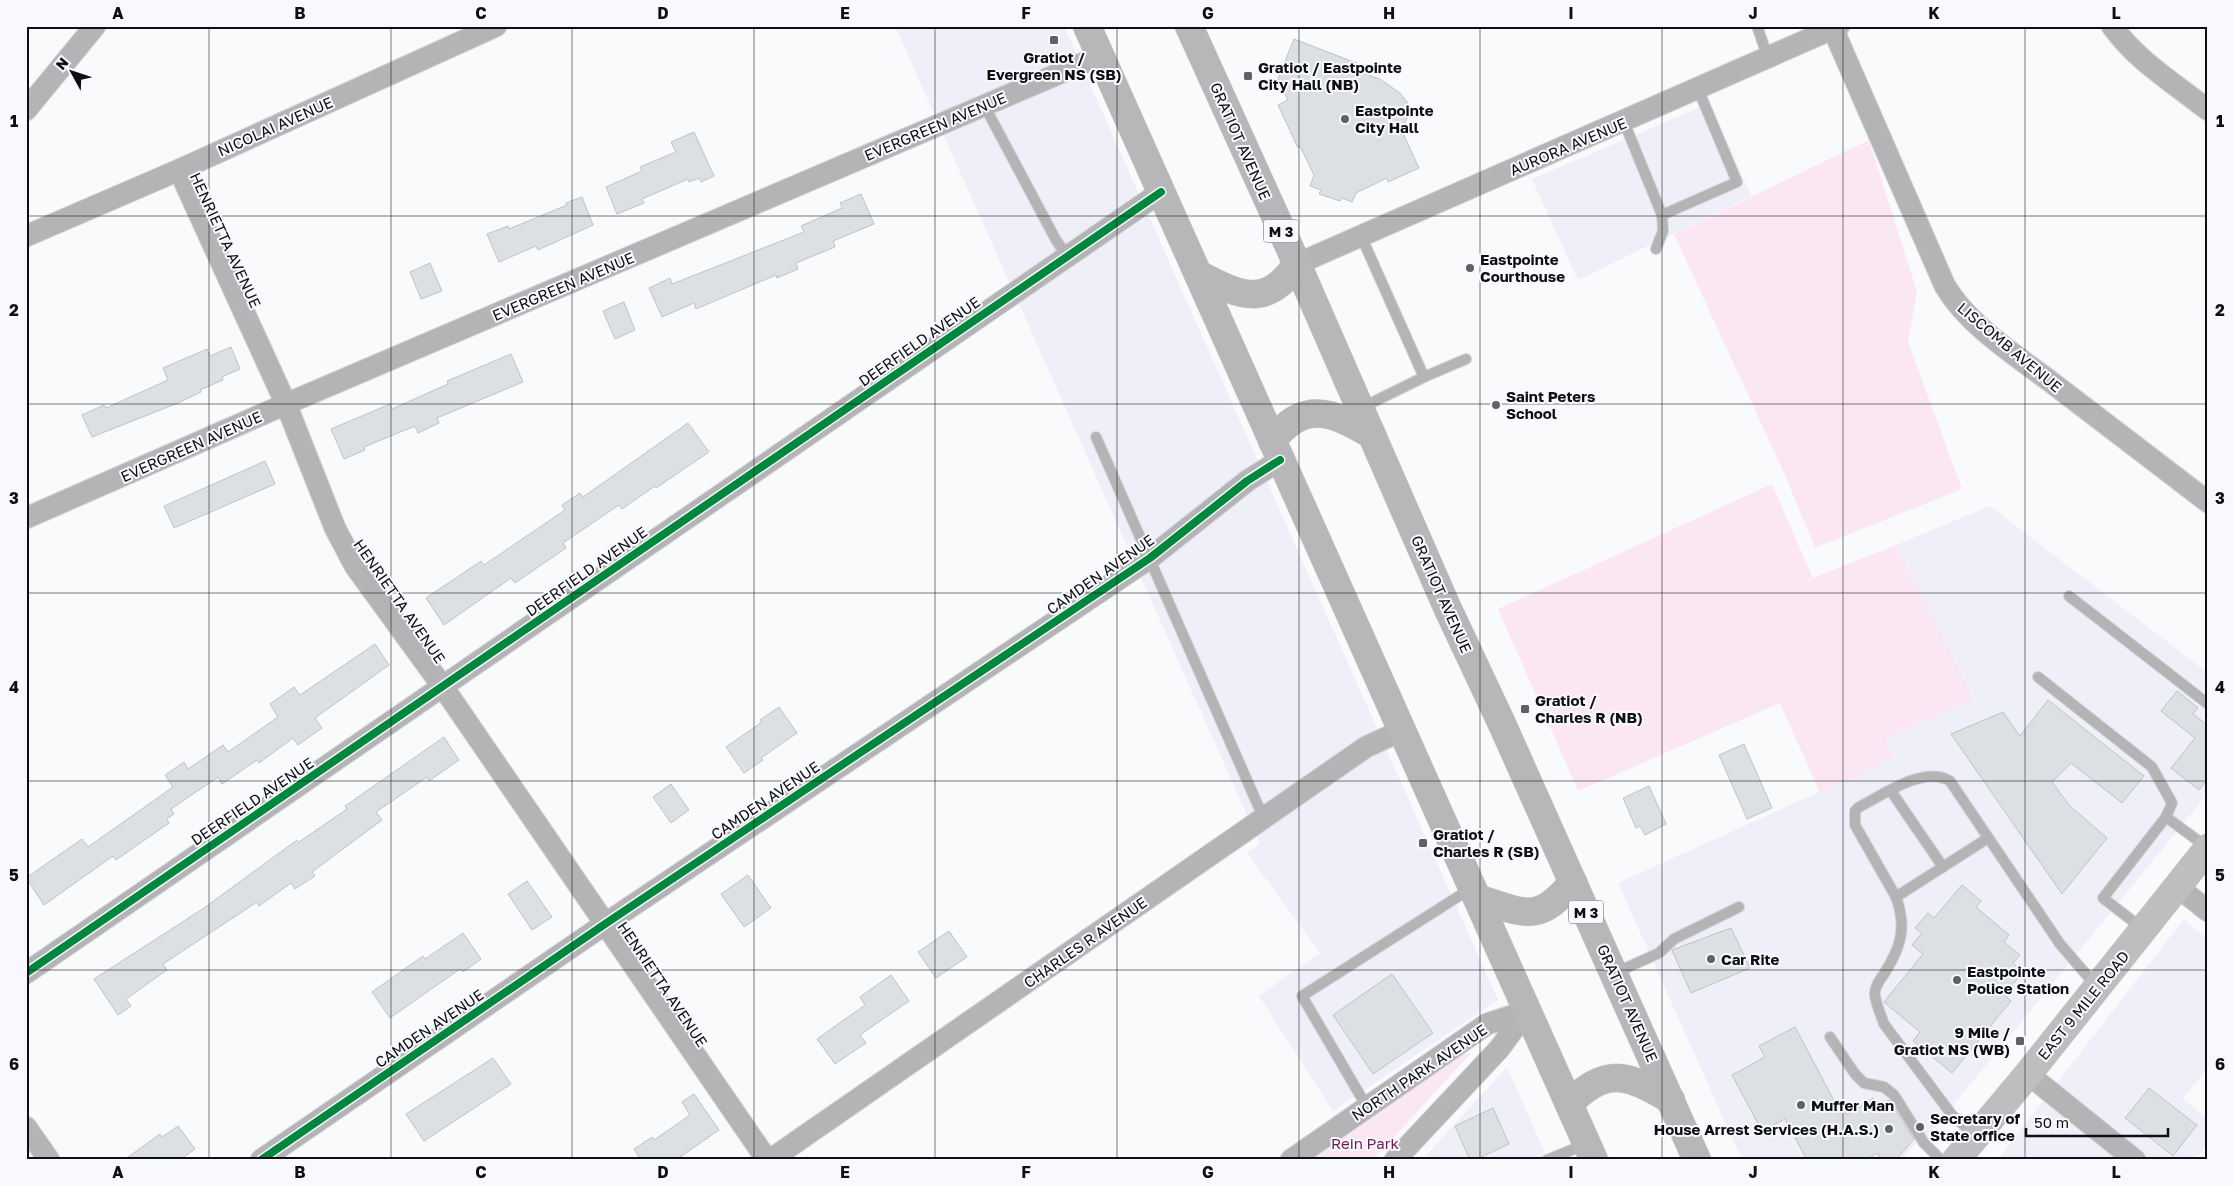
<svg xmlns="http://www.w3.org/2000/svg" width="2234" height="1186" font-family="'Golos Text',sans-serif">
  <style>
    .built { fill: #eeeff8 }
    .green { fill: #fbe7f4 }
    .building { fill: #dde0e3; stroke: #c0c2c5 }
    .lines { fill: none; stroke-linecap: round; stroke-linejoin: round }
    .service-casing { stroke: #d3d4d6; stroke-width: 12 }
    .minor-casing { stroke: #d3d4d6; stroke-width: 23 }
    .secondary-casing { stroke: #d3d4d6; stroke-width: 29 }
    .primary-casing { stroke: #d3d4d6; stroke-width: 29 }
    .service { stroke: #b4b3b5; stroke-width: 10 }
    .minor { stroke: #b4b3b5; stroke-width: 21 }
    .secondary { stroke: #bebec0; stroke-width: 28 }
    .primary { stroke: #b7b6b8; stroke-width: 28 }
    .cycleway-casing { stroke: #f8f9fc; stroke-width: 11 }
    .cycleway { stroke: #00873e; stroke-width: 8 }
    .grid { fill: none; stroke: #0e0e14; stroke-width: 1; stroke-opacity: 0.55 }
    .poi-dot { fill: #606165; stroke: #f8f9fc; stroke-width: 2 }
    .labels { text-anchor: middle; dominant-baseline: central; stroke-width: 4; stroke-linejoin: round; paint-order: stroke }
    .shield { fill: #f8f9fc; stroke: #54545a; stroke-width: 1 }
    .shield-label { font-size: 14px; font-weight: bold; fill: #0e0e14 }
    .poi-label { font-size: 15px; font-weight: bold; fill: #0e0e14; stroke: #f8f9fc; text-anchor: start }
    .street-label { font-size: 15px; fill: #0e0e14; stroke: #f8f9fc }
    .park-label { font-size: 15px; fill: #6a1d56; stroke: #f8f9fc }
    .neatline { fill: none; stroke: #0e0e14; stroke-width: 2 }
    .grid-label { font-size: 16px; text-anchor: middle; font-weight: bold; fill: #0e0e14 }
  </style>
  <rect width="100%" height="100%" fill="#f9fafb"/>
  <g class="built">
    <polygon points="895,26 1064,26 1498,1000 1333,1111 1259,996 1320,953 1247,853 1260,844"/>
    <polygon points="1710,103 1751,196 1578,280 1532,179"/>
    <polygon points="1990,506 2208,673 2208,793 1929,1135 1918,1141 1901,1160 1742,1160 1618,883 1894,758 1885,739 1972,699 1896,545"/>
    <polygon points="2184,919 2208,940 2208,1067 2183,1099 2208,1119 2208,1144 2195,1160 1997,1160"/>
    <polygon points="1507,1067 1548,1160 1422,1160"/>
  </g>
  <g class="green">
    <polygon points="1869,140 1917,292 1908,342 1962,489 1815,548 1785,475 1674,234"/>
    <polygon points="1772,484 1813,578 1896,545 1973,699 1885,739 1894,758 1820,793 1780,703 1578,791 1498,609"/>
    <polygon points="1471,1053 1373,1160 1311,1160 1464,1054"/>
  </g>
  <g class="building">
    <polygon points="1294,39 1359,64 1359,72 1380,79 1400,93 1411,107 1402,131 1419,168 1388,182 1387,178 1356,193 1352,202 1342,198 1340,201 1319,194 1321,190 1310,186 1314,175 1300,146 1298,148 1278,105 1288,100 1278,79"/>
    <polygon points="694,132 714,176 701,182 699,178 689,182 688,179 642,199 644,203 617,214 606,187 642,171 640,167 676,152 671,142"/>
    <polygon points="861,194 874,224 833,241 835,247 796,263 798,269 777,278 776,275 696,309 694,303 662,317 649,288 670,278 672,284 804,232 801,226 842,208 840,203"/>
    <polygon points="582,197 593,225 538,250 536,246 499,262 487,234 508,226 509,229 567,205 566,203"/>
    <polygon points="430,263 442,291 421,299 410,272"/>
    <polygon points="624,302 635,330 615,339 603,311"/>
    <polygon points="231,347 240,369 222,377 223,380 200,390 201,392 178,403 92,437 82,415 104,405 106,408 168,380 163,368 207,349 210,356"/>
    <polygon points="511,354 523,382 437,418 439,423 418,433 415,426 364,447 365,450 344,459 331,429 390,404 392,409 448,384 447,381"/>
    <polygon points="688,423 709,452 656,488 655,486 622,509 619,505 563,543 566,548 515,583 511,578 444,625 426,598 481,561 484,565 565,510 562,505 580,493 583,497"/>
    <polygon points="265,461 275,484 174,528 164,506"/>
    <polygon points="375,644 389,665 315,718 322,728 298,745 293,738 259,763 257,760 222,784 218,777 171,809 174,814 167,819 169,823 116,860 113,856 44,905 26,878 82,839 88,847 173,787 165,775 184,762 188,769 223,745 228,752 278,717 270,704 294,687 300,695"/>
    <polygon points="2177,691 2198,708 2193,714 2206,724 2208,723 2208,779 2199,790 2171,768 2195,738 2161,711"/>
    <polygon points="2048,700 2144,776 2122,803 2071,763 2052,782 2069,805 2107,838 2062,894 1951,734 2003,712 2020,736"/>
    <polygon points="779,707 797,733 761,758 763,760 744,773 726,747 762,722 760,720"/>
    <polygon points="444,737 459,760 429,781 427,777 376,812 382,820 312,872 315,876 295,889 291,883 259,906 257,902 163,964 167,970 126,999 131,1006 118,1015 94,979 204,908 297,840 299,842 347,809 345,806"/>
    <polygon points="1744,744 1772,808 1747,819 1719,755"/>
    <polygon points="671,784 689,810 671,823 653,797"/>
    <polygon points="1649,786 1666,824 1645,835 1640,826 1636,828 1623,798"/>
    <polygon points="748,875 771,908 744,927 721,894"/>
    <polygon points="527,881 552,917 532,930 508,894"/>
    <polygon points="1962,885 1981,901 1976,907 2009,935 2004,942 2020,955 2013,963 2023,972 2004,995 2011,1001 1952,1073 1913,1041 1920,1032 1884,1002 1923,954 1912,945 1922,933 1915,928 1928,913 1934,918"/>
    <polygon points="1731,928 1750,968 1691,993 1672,950"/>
    <polygon points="949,931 967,957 936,978 918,952"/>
    <polygon points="463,933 481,959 463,972 460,969 390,1018 372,992 423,956 425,959"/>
    <polygon points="1392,974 1433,1033 1373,1074 1333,1015"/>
    <polygon points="891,975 909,1001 860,1035 866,1043 835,1064 817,1039 865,1005 860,997"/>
    <polygon points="1795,1027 1839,1110 1843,1108 1847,1115 1873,1098 1878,1106 1889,1100 1914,1139 1896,1160 1880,1160 1878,1153 1865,1160 1807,1160 1785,1119 1762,1131 1732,1075 1765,1057 1759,1046"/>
    <polygon points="493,1058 511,1084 424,1141 406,1114"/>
    <polygon points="2149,1088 2197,1125 2173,1156 2125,1118"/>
    <polygon points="694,1094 719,1130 676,1160 641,1160 634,1149 652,1137 654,1140 690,1115 682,1102"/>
    <polygon points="1493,1108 1509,1144 1475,1160 1470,1160 1455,1126"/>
    <polygon points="178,1126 195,1149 180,1160 124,1160 160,1134 162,1137"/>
  </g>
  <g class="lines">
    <g class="service-casing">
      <g id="service">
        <polyline points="1757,26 1768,58"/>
        <polyline points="984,105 1056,240 1067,256"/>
        <polyline points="1624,122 1662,215 1663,231 1656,249"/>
        <polyline points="1662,215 1737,182 1698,89"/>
        <polyline points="1361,236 1424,377 1361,408"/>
        <polyline points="1424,377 1466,359"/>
        <polyline points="1096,437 1264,819"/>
        <polyline points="2069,596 2208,704"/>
        <polyline points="2038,677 2152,767 2172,803 2166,817 2103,898 2143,929"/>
        <polyline points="1891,791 1943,867"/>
        <polyline points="2166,817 2208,848"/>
        <polyline points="1896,897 1988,838"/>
        <polyline points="1615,973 1659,953 1674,939 1739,907"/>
        <polyline points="1830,1037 1855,1074 1864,1083 1884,1087 1894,1095 1924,1143 1941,1160"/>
        <polyline points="1367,1107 1302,996 1470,889"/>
        <path d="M1976,1136l-24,-21 -68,-91c-3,-9 -8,-19 -9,-29 -1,-8 5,-15 9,-21 17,-27 23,-46 12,-77l-41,-72v-14l4,-4c24,-12 65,-42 91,-26l110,163 37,43"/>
        <polyline points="1547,1160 1586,1144"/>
      </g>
    </g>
    <g class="minor-casing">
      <g id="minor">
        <path d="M2112,26c24,34 63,58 96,84"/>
        <path d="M1833,29l112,257c24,40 69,68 106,96 52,40 104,80 157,120"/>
        <polyline points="26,110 95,26"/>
        <polyline points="179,170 286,404 335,528 355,566 443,687 767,1160"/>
        <polyline points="26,236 179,170 496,26"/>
        <polyline points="1297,264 1839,26"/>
        <polyline points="26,518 286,404 1100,56"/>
        <polyline points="2178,887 2208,911"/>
        <polyline points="26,973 1161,192"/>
        <polyline points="2028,1074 2135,1160"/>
        <polyline points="26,1127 49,1160"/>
        <polyline points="261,1160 605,924 1150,558 1247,481 1280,460"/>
        <polyline points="770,1160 1366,747 1403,730"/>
        <polyline points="1291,1160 1487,1024 1527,1011"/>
        <polyline points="1395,1160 1499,1049 1527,1011"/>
      </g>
    </g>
    <g class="secondary-casing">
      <polyline id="secondary" points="1956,1160 2028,1074 2208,848"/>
    </g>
    <g class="primary-casing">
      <g id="primary">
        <polyline points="1087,26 1594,1160"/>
        <polyline points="1189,26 1297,264 1447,607 1502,724 1697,1160"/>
        <path d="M1198,274c42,22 68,35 99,-10"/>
        <path d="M1272,441c32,-42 61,-29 100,-6"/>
        <path d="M1477,898c47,15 61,27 96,-16"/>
        <path d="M1569,1104c37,-39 60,-29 102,-4"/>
      </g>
    </g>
    <use href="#service" class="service"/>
    <use href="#minor" class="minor"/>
    <use href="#secondary" class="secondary"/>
    <use href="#primary" class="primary"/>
    <g class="cycleway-casing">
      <g id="cycleway">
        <polyline points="26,973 1161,192"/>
        <polyline points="261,1160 605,924 1150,558 1247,481 1280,460"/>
      </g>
    </g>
    <use href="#cycleway" class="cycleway"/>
  </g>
  <path class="grid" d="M209,26v1134M391,26v1134M572,26v1134M754,26v1134M935,26v1134M1117,26v1134M1299,26v1134M1480,26v1134M1662,26v1134M1843,26v1134M2025,26v1134M26,216h2182M26,404h2182M26,593h2182M26,781h2182M26,970h2182"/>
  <g class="poi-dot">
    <rect x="1049" y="35" width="10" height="10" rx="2.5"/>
    <rect x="1243" y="71" width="10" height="10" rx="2.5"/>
    <circle cx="1345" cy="119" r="5"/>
    <circle cx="1470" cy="268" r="5"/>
    <circle cx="1496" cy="405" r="5"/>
    <rect x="1520" y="704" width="10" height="10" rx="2.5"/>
    <rect x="1418" y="838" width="10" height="10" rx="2.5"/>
    <circle cx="1711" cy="959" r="5"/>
    <circle cx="1957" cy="980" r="5"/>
    <rect x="2015" y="1036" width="10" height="10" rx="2.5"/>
    <circle cx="1801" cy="1105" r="5"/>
    <circle cx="1920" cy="1127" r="5"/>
    <circle cx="1889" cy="1129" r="5"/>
  </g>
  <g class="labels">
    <g class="shield">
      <rect x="1263.5" y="219.5" width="35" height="23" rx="4"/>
      <rect x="1568.5" y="900.5" width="35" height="23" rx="4"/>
    </g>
    <g class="shield-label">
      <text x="1281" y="231">M 3</text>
      <text x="1586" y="912">M 3</text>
    </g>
    <g class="poi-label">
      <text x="1054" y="57" text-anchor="middle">Gratiot /<tspan x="1054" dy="17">Evergreen NS (SB)</tspan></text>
      <text x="1258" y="67">Gratiot / Eastpointe<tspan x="1258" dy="17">City Hall (NB)</tspan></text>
      <text x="1355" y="110">Eastpointe<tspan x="1355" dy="17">City Hall</tspan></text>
      <text x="1480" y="259">Eastpointe<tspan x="1480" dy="17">Courthouse</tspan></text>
      <text x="1506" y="396">Saint Peters<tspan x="1506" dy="17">School</tspan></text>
      <text x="1535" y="700">Gratiot /<tspan x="1535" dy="17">Charles R (NB)</tspan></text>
      <text x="1433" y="834">Gratiot /<tspan x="1433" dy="17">Charles R (SB)</tspan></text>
      <text x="1721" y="959">Car Rite</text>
      <text x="1967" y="971">Eastpointe<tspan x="1967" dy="17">Police Station</tspan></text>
      <text x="2010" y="1032" text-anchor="end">9 Mile /<tspan x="2010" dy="17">Gratiot NS (WB)</tspan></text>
      <text x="1811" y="1105">Muffer Man</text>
      <text x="1930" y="1118">Secretary of<tspan x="1930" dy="17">State office</tspan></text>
      <text x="1879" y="1129" text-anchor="end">House Arrest Services (H.A.S.)</text>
    </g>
    <g class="street-label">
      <text transform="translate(275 126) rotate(-24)">NICOLAI AVENUE</text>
      <text transform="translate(935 126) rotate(-23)">EVERGREEN AVENUE</text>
      <text transform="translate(1241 141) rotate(66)">GRATIOT AVENUE</text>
      <text transform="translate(1568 146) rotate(-23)">AURORA AVENUE</text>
      <text transform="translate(226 240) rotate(65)">HENRIETTA AVENUE</text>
      <text transform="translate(563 286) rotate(-23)">EVERGREEN AVENUE</text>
      <text transform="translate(919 341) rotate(-35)">DEERFIELD AVENUE</text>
      <text transform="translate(2010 347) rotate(40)">LISCOMB AVENUE</text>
      <text transform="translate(191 446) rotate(-24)">EVERGREEN AVENUE</text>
      <text transform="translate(586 571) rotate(-35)">DEERFIELD AVENUE</text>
      <text transform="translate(1100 574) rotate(-35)">CAMDEN AVENUE</text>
      <text transform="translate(1442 594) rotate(66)">GRATIOT AVENUE</text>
      <text transform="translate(400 601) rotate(55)">HENRIETTA AVENUE</text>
      <text transform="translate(765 800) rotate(-34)">CAMDEN AVENUE</text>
      <text transform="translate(252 801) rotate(-34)">DEERFIELD AVENUE</text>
      <text transform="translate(1085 942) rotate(-35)">CHARLES R AVENUE</text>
      <text transform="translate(663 984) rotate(56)">HENRIETTA AVENUE</text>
      <text transform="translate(1628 1003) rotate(66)">GRATIOT AVENUE</text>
      <text transform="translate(2083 1005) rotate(-51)">EAST 9 MILE ROAD</text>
      <text transform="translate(429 1028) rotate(-34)">CAMDEN AVENUE</text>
      <text transform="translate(1419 1072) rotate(-34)">NORTH PARK AVENUE</text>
    </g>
    <g class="park-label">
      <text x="1365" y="1143">Rein Park</text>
    </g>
  </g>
  <rect width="2234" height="1186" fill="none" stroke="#f8f9fc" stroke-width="55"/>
  <g transform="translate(72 72) rotate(310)" stroke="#f8f9fc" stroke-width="4" paint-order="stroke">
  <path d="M0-4L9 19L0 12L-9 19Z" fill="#0e0e14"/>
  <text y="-8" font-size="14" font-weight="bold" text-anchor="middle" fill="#0e0e14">N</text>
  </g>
  <path d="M2026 1128v8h142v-8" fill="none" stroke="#0e0e14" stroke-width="2.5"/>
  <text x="2034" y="1128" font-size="15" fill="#0e0e14" stroke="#f8f9fc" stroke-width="4" paint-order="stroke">50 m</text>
  <rect x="28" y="28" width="2178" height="1130" class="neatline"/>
  <g class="grid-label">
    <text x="118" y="19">A</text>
    <text x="300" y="19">B</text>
    <text x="481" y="19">C</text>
    <text x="663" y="19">D</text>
    <text x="845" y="19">E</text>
    <text x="1026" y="19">F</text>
    <text x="1208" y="19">G</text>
    <text x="1389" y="19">H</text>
    <text x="1571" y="19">I</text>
    <text x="1753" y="19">J</text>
    <text x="1934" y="19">K</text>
    <text x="2116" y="19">L</text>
    <text x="14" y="127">1</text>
    <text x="2220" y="127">1</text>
    <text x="14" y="316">2</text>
    <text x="2220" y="316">2</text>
    <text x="14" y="504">3</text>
    <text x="2220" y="504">3</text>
    <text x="14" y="693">4</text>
    <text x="2220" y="693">4</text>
    <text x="14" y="881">5</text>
    <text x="2220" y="881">5</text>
    <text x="14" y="1070">6</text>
    <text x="2220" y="1070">6</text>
    <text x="118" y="1178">A</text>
    <text x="300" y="1178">B</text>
    <text x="481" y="1178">C</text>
    <text x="663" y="1178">D</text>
    <text x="845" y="1178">E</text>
    <text x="1026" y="1178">F</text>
    <text x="1208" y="1178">G</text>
    <text x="1389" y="1178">H</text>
    <text x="1571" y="1178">I</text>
    <text x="1753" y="1178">J</text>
    <text x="1934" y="1178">K</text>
    <text x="2116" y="1178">L</text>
  </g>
</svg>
